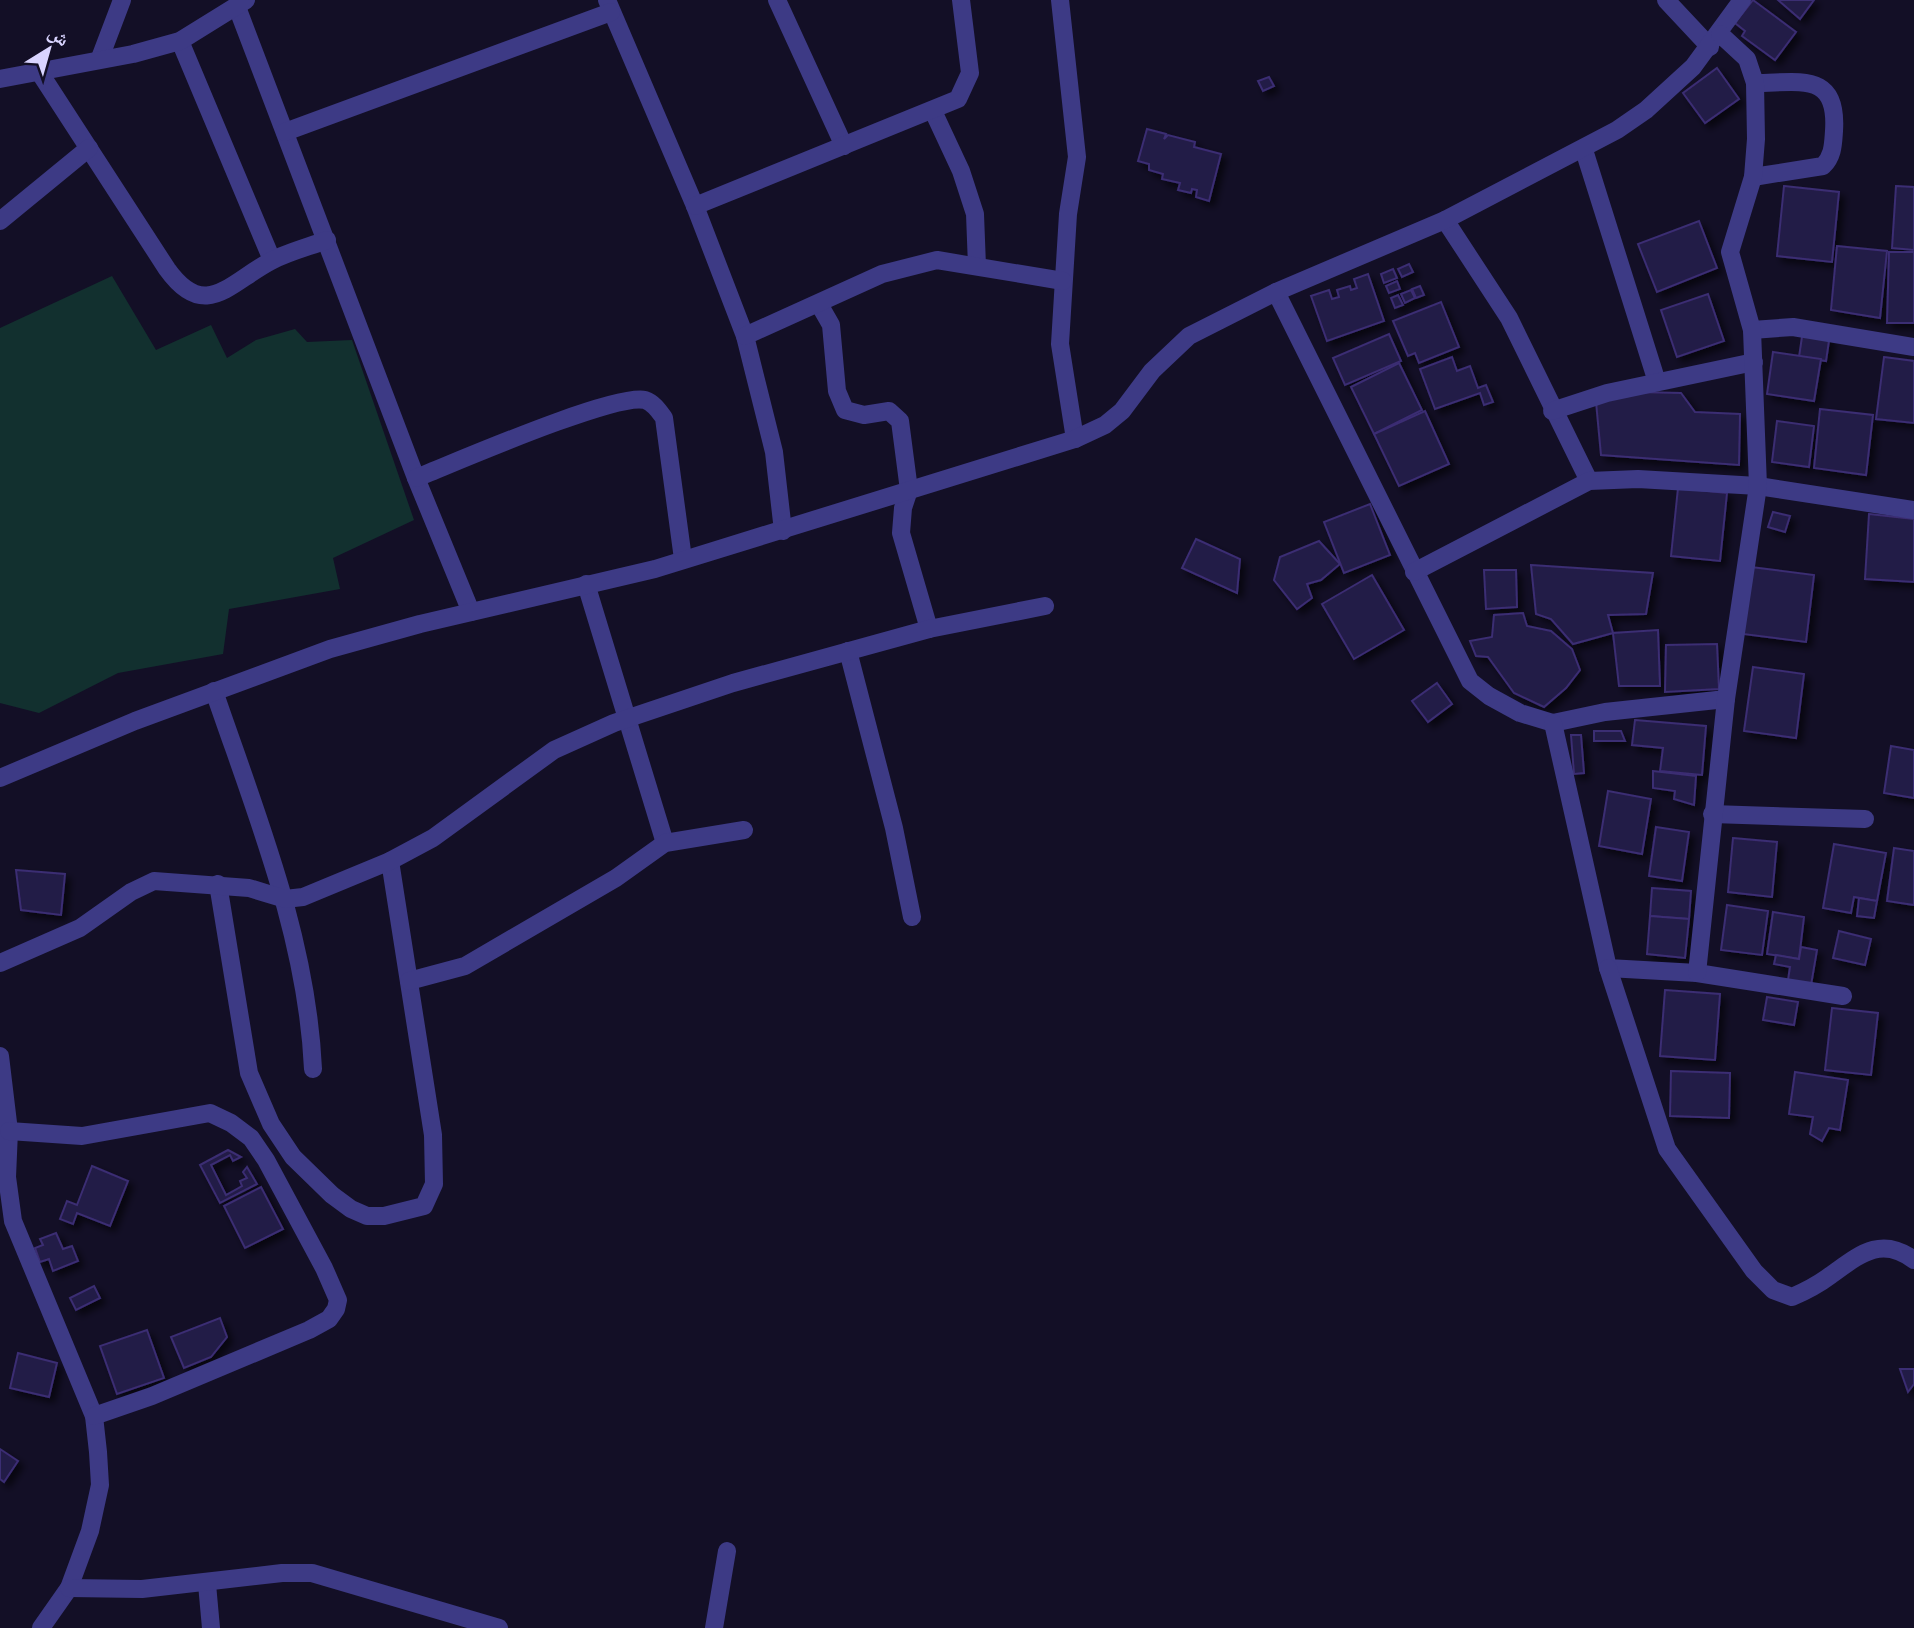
<svg xmlns="http://www.w3.org/2000/svg" width="1914" height="1628" font-family="Lato,'Noto Naskh Arabic',sans-serif">
  <style>
    .green { fill: #12302f }
    .building { fill: #241b47; stroke: #3b2d73; stroke-width: 2; filter: url(#shadow) }
    .lines { fill: none; stroke-linecap: round; stroke-linejoin: round }
    .minor { stroke: #3d3a85; stroke-width: 18 }
  </style>
  <defs>
    <filter id="shadow"><feDropShadow dx="5" dy="5" stdDeviation="3.5" flood-color="#0009"/></filter>
  </defs>
  <rect width="100%" height="100%" fill="#130f26"/>
  <polygon class="green" points="112,276 156,350 211,325 227,358 256,340 295,329 307,342 352,340 414,520 333,558 340,589 229,609 223,654 118,673 39,713 0,703 0,328"/>
  <g class="building">
    <polygon points="1753,0 1796,32 1775,60 1742,36 1745,31 1735,23"/>
    <polygon points="1778,0 1814,0 1800,19"/>
    <polygon points="1717,68 1739,99 1705,123 1683,93"/>
    <polygon points="1269,77 1274,86 1263,91 1258,81"/>
    <polygon points="1147,129 1166,134 1164,139 1168,135 1195,142 1194,147 1221,154 1209,201 1196,197 1197,190 1192,189 1191,193 1178,190 1180,183 1162,179 1163,174 1149,170 1149,164 1138,161"/>
    <polygon points="1784,186 1839,192 1832,262 1777,256"/>
    <polygon points="1896,186 1914,187 1914,250 1892,248"/>
    <polygon points="1699,221 1717,268 1657,292 1638,244"/>
    <polygon points="1837,246 1887,251 1880,318 1831,310"/>
    <polygon points="1889,252 1914,252 1914,323 1887,323"/>
    <polygon points="1409,264 1413,272 1402,277 1398,269"/>
    <polygon points="1393,269 1397,278 1384,283 1381,274"/>
    <polygon points="1368,274 1384,321 1327,341 1311,296 1329,290 1332,299 1339,297 1337,290 1350,286 1351,290 1357,288 1354,279"/>
    <polygon points="1397,281 1400,289 1389,293 1386,286"/>
    <polygon points="1420,286 1424,295 1416,298 1412,289"/>
    <polygon points="1411,290 1415,298 1405,303 1401,294"/>
    <polygon points="1708,294 1724,341 1677,357 1661,310"/>
    <polygon points="1398,295 1403,305 1395,308 1391,298"/>
    <polygon points="1441,302 1459,347 1419,363 1415,353 1408,356 1393,321"/>
    <polygon points="1803,330 1830,334 1826,361 1799,357"/>
    <polygon points="1389,334 1401,361 1345,385 1333,358"/>
    <polygon points="1773,352 1821,359 1814,401 1767,394"/>
    <polygon points="1452,357 1457,371 1470,366 1478,388 1486,385 1493,402 1484,405 1480,393 1435,409 1420,369"/>
    <polygon points="1884,357 1914,361 1914,423 1876,419"/>
    <polygon points="1399,363 1422,410 1374,434 1351,387"/>
    <polygon points="1595,391 1681,393 1695,412 1740,414 1739,465 1601,455"/>
    <polygon points="1820,409 1873,415 1866,475 1814,468"/>
    <polygon points="1425,411 1449,464 1399,486 1374,434"/>
    <polygon points="1777,421 1814,426 1809,467 1772,462"/>
    <polygon points="1678,488 1727,493 1720,561 1671,556"/>
    <polygon points="1370,504 1390,555 1344,573 1324,522"/>
    <polygon points="1773,512 1790,516 1785,532 1768,527"/>
    <polygon points="1869,514 1914,519 1914,582 1865,579"/>
    <polygon points="1196,539 1240,559 1237,593 1182,568"/>
    <polygon points="1319,541 1340,564 1321,580 1307,584 1312,598 1297,609 1274,580 1280,557"/>
    <polygon points="1531,565 1653,573 1646,614 1608,615 1613,633 1573,644 1551,619 1536,614"/>
    <polygon points="1751,567 1814,575 1806,642 1743,634"/>
    <polygon points="1484,570 1516,570 1517,607 1486,609"/>
    <polygon points="1372,575 1404,630 1354,659 1322,604"/>
    <polygon points="1523,613 1527,626 1551,631 1572,649 1580,670 1566,688 1544,707 1514,693 1488,657 1476,656 1470,641 1492,637 1494,615"/>
    <polygon points="1658,630 1660,686 1619,686 1613,633"/>
    <polygon points="1717,644 1719,689 1665,692 1666,645"/>
    <polygon points="1753,667 1804,674 1796,738 1744,731"/>
    <polygon points="1437,683 1452,704 1428,722 1412,701"/>
    <polygon points="1635,720 1706,726 1702,775 1660,771 1663,748 1632,745"/>
    <polygon points="1594,731 1621,731 1625,741 1594,741"/>
    <polygon points="1571,735 1581,735 1584,773 1574,774"/>
    <polygon points="1891,746 1914,750 1914,798 1884,793"/>
    <polygon points="1653,771 1696,776 1694,805 1674,799 1675,791 1653,788"/>
    <polygon points="1608,791 1651,799 1642,854 1599,846"/>
    <polygon points="1656,827 1689,832 1682,881 1649,876"/>
    <polygon points="1733,838 1777,842 1772,897 1728,892"/>
    <polygon points="1834,844 1886,853 1877,901 1854,897 1851,913 1823,908"/>
    <polygon points="1894,848 1914,851 1914,905 1887,901"/>
    <polygon points="16,870 65,874 61,915 21,910"/>
    <polygon points="1652,888 1691,891 1689,919 1650,916"/>
    <polygon points="1859,898 1877,901 1874,918 1857,916"/>
    <polygon points="1727,905 1768,911 1762,955 1721,950"/>
    <polygon points="1773,912 1804,917 1799,959 1767,954"/>
    <polygon points="1650,916 1689,919 1685,958 1647,954"/>
    <polygon points="1839,931 1871,939 1865,965 1833,958"/>
    <polygon points="1801,947 1817,950 1810,991 1788,980 1790,967 1774,964 1776,955 1799,959"/>
    <polygon points="1665,990 1720,994 1715,1060 1660,1056"/>
    <polygon points="1767,997 1798,1002 1794,1025 1763,1020"/>
    <polygon points="1832,1008 1878,1013 1871,1075 1825,1070"/>
    <polygon points="1671,1071 1730,1073 1729,1118 1670,1116"/>
    <polygon points="1795,1072 1848,1080 1840,1130 1829,1128 1822,1141 1810,1134 1813,1117 1789,1114"/>
    <polygon points="228,1150 241,1157 233,1161 230,1155 211,1165 226,1195 242,1186 240,1181 247,1178 243,1172 247,1167 257,1184 220,1203 200,1165"/>
    <polygon points="92,1166 128,1181 110,1226 77,1213 73,1224 60,1219 67,1201 77,1205"/>
    <polygon points="261,1187 283,1229 245,1248 224,1206"/>
    <polygon points="56,1233 63,1249 72,1246 78,1261 53,1271 49,1259 40,1262 35,1248 43,1245 40,1239"/>
    <polygon points="94,1286 100,1298 76,1310 70,1298"/>
    <polygon points="220,1318 227,1337 211,1357 184,1368 171,1337"/>
    <polygon points="147,1330 164,1378 117,1394 100,1346"/>
    <polygon points="18,1353 57,1363 49,1397 10,1388"/>
    <polygon points="1900,1369 1914,1369 1914,1384 1908,1392"/>
    <polygon points="0,1449 18,1461 4,1482 0,1479"/>
  </g>
  <g class="lines">
    <g class="minor">
      <polyline points="607,0 695,206 745,336 774,452 783,531"/>
      <polyline points="777,0 844,146"/>
      <polyline points="1060,0 1077,157 1068,214 1060,344 1075,439"/>
      <polyline points="1666,0 1710,47"/>
      <polyline points="237,7 416,478 471,612"/>
      <polyline points="180,41 272,260"/>
      <polyline points="100,58 122,0"/>
      <path d="M38,70l129,199c38,53 62,14 104,-8 17,-9 37,-14 56,-21"/>
      <polyline points="0,79 133,54 180,41 246,0"/>
      <polyline points="933,111 961,171 975,214 977,266"/>
      <polyline points="285,132 611,12"/>
      <polyline points="1584,150 1657,382"/>
      <path d="M1753,177l70,-11c10,-10 10,-21 11,-35 4,-60 -34,-48 -79,-48"/>
      <polyline points="695,206 958,99 970,73 961,0"/>
      <polyline points="1445,220 1509,318 1589,481"/>
      <polyline points="0,221 89,148"/>
      <polyline points="1276,292 1470,681 1489,696 1520,713 1553,723 1605,712 1726,699"/>
      <polyline points="819,304 831,325 837,391 845,410 864,415 889,411 900,421 909,490 903,508 901,533 929,629"/>
      <polyline points="1752,330 1793,327 1914,347"/>
      <polyline points="745,336 882,274 937,260 1063,281"/>
      <polyline points="1552,411 1607,393 1754,362"/>
      <path d="M416,478c38,-15 198,-85 229,-78 9,3 14,11 19,18l19,141"/>
      <polyline points="1414,572 1589,481 1638,479 1758,486 1914,510"/>
      <polyline points="586,584 665,843"/>
      <polyline points="848,651 894,828 912,917"/>
      <path d="M214,691c42,123 93,246 99,378"/>
      <polyline points="1553,723 1608,968 1697,973 1843,996"/>
      <polyline points="0,778 135,721 330,649 420,624 655,569 1075,439 1105,425 1122,411 1152,371 1189,336 1276,292 1445,220 1617,130 1646,110 1693,67 1742,0"/>
      <polyline points="1712,814 1865,819"/>
      <polyline points="218,884 249,1073 271,1124 293,1157 332,1195 351,1209 367,1216 384,1216 424,1206 434,1184 433,1135 390,861"/>
      <polyline points="0,963 80,928 131,892 154,881 249,888 285,899 303,897 390,861 433,838 554,750 614,723 733,683 929,629 1045,606"/>
      <path d="M1608,968l59,181 87,122 19,19 19,7c14,-6 27,-13 39,-22 28,-20 50,-40 83,-15"/>
      <polyline points="1697,973 1726,699 1758,486 1752,330 1730,252 1753,177 1756,139 1755,83 1747,59 1720,34"/>
      <polyline points="409,981 465,966 616,878 665,843 744,830"/>
      <polyline points="0,1056 9,1131 7,1177 13,1221 94,1416 98,1452 100,1485 90,1531 69,1588 41,1628"/>
      <polyline points="9,1131 82,1136 210,1113 231,1123 251,1138 266,1160 324,1268 338,1300 336,1309 329,1319 309,1330 152,1396 94,1416"/>
      <polyline points="207,1584 211,1628"/>
      <polyline points="69,1588 142,1589 282,1573 312,1573 499,1628"/>
      <polyline points="714,1628 727,1551"/>
    </g>
  </g>
  <g transform="translate(49 49) rotate(37)" stroke="#130f26" stroke-width="5" paint-order="stroke">
  <path d="M0-5L12 26L0 18L-12 26Z" fill="#d9d4ff"/>
  <text y="-10" font-size="19" font-weight="bold" text-anchor="middle" fill="#d9d4ff">ش</text>
  </g>
</svg>
